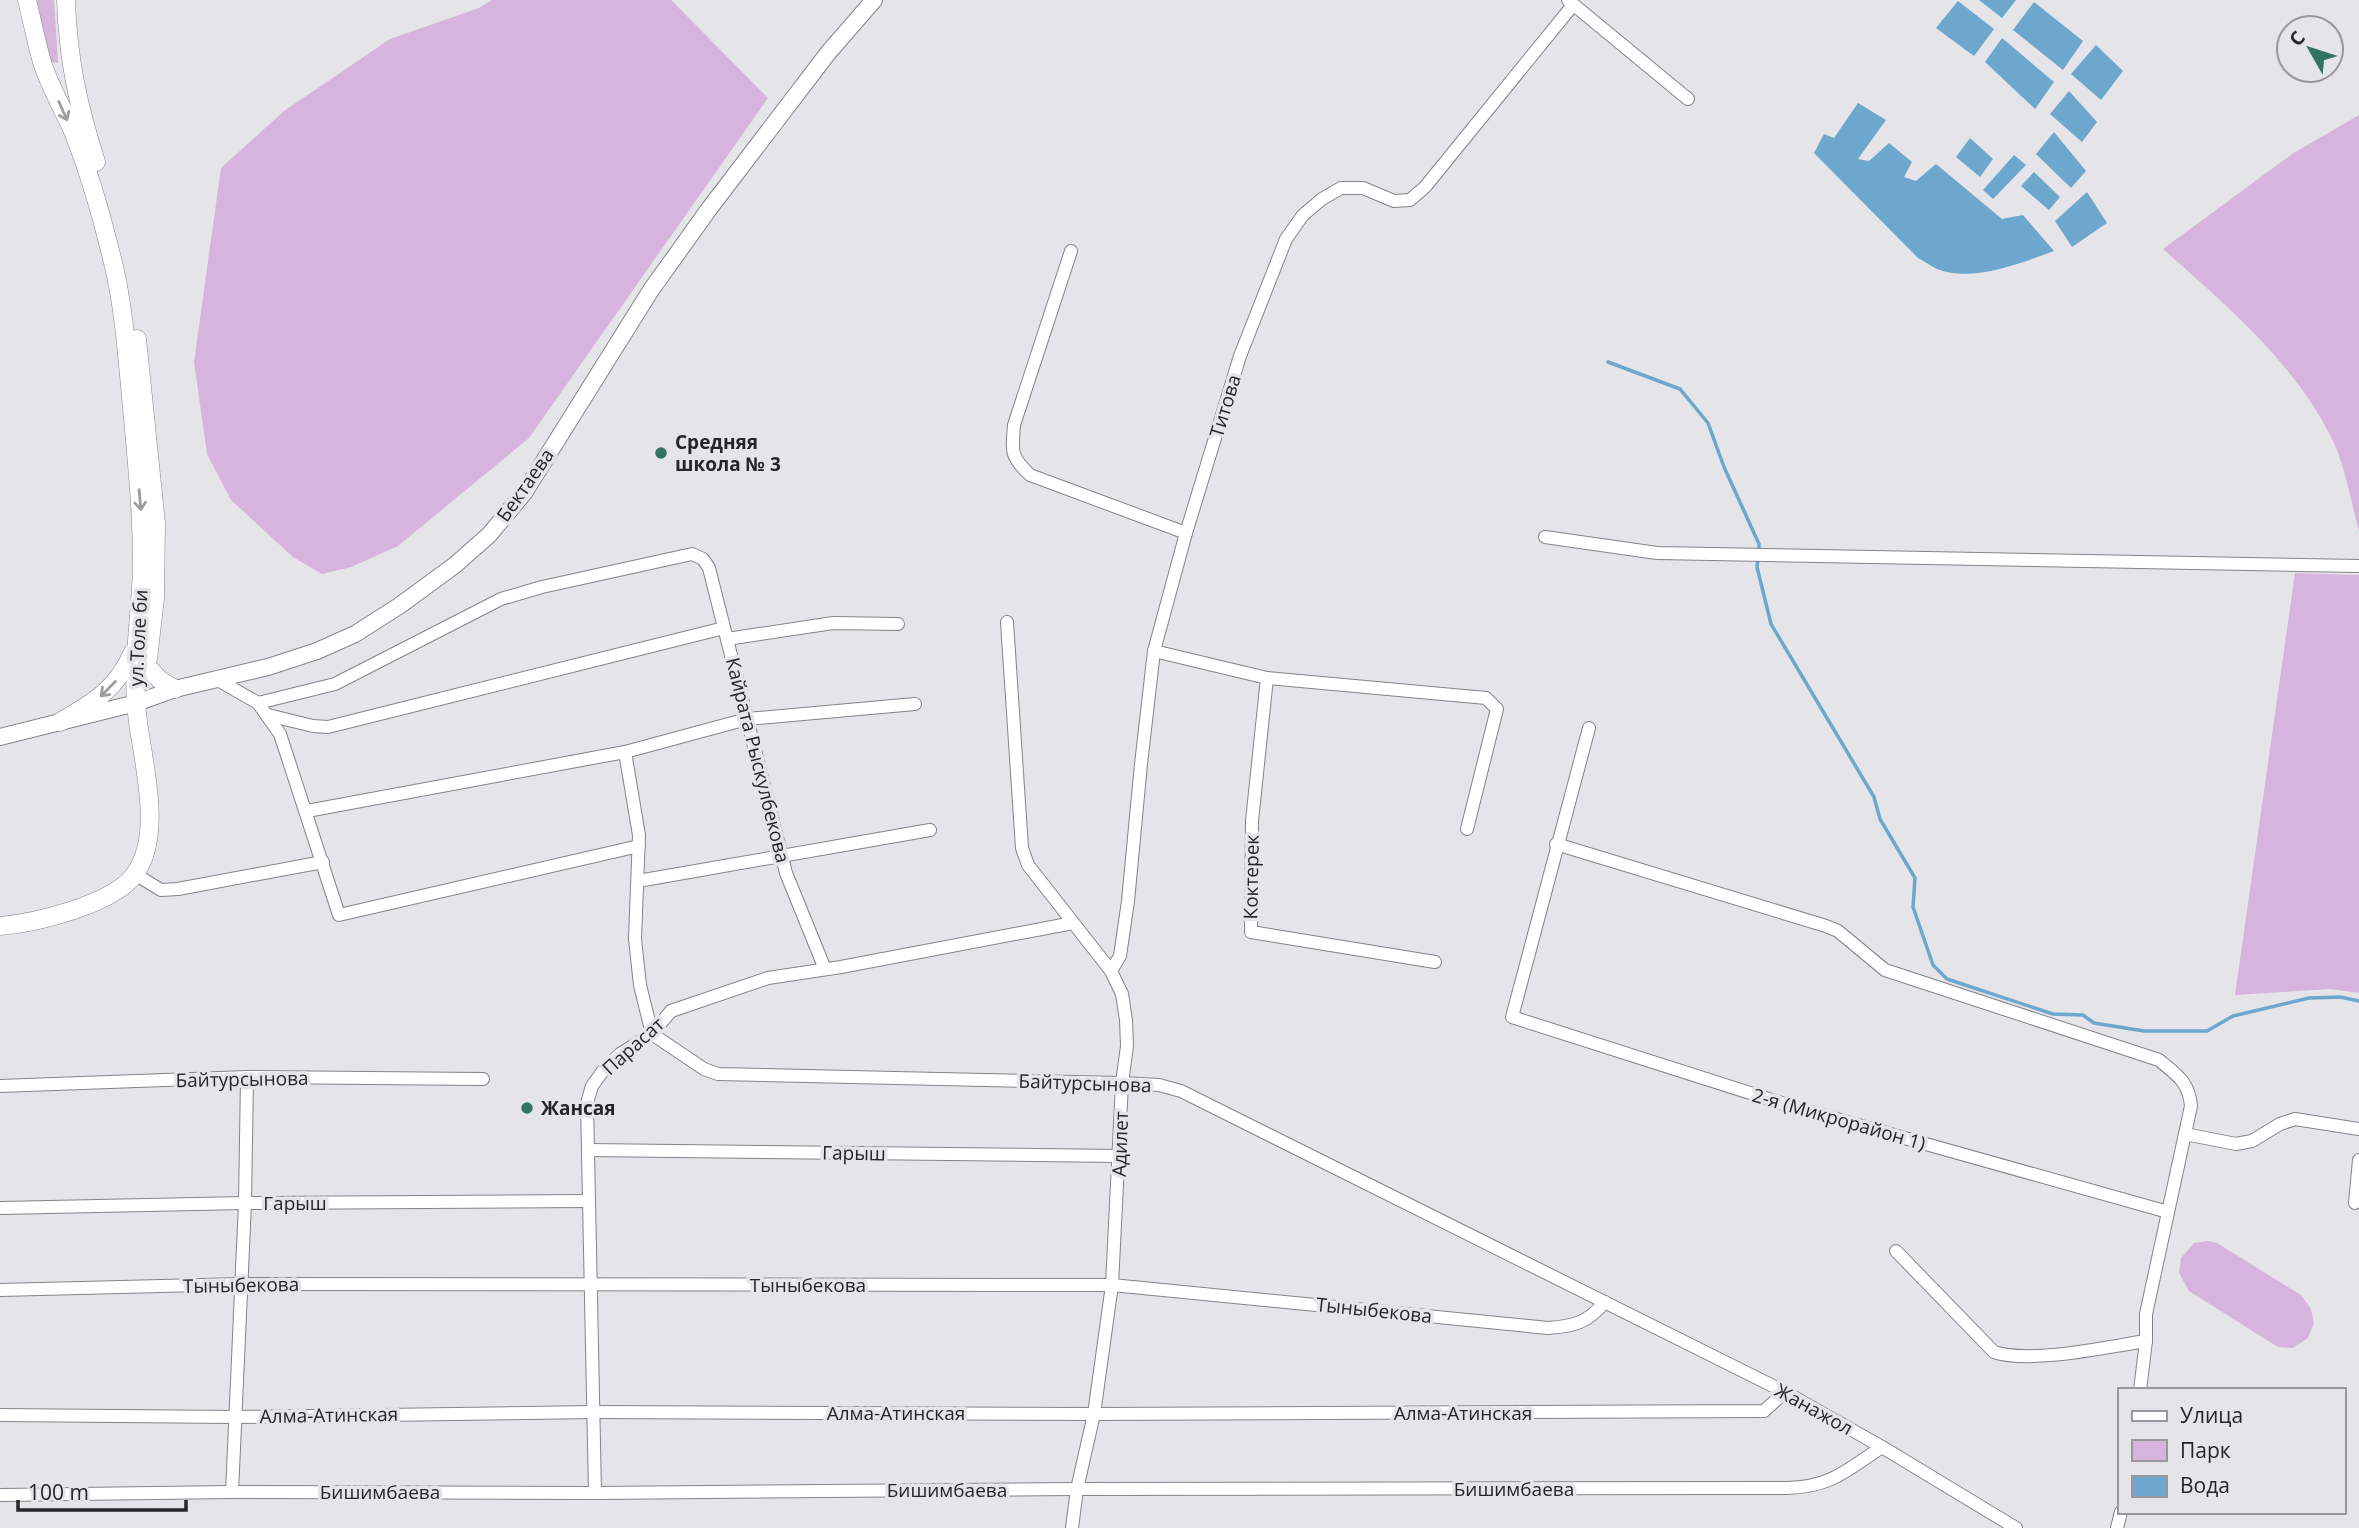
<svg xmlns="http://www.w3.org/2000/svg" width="2359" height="1528" font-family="'Open Sans',sans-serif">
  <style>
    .green { fill: #d7b4dd }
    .water { fill: #6ea7cd }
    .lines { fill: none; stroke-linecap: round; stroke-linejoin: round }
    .stream { stroke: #6ea7cd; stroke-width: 3.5 }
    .minor-casing { stroke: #848488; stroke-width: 14 }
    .tertiary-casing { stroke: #848488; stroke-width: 18 }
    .secondary-casing { stroke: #848488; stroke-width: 19 }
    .minor { stroke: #fff; stroke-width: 12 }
    .tertiary { stroke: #fff; stroke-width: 16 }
    .secondary { stroke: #fff; stroke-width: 18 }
    .oneway { stroke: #9d9d9e }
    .poi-dot { fill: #327363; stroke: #e4e4e9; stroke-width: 2.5 }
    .labels { text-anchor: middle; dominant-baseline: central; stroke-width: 7; stroke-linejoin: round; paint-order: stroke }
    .street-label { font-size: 19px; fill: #262628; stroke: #e4e4e9 }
    .poi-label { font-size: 19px; font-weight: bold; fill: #262628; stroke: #e4e4e9; text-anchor: start }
  </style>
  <rect width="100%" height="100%" fill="#e4e4e9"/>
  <g class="green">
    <polygon points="37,0 54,0 58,63 50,62"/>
    <polygon points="492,0 671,0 768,98 529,438 398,546 351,567 322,574 293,557 231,500 207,454 194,362 221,168 284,111 390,39 479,8"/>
    <path d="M2359,115v416c-7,-26 -15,-69 -27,-92 -38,-77 -106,-134 -169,-190l129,-95z"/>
    <polygon points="2295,573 2359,575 2359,993 2331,989 2235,995"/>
    <polygon points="2208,1241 2217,1243 2301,1295 2311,1309 2314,1323 2308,1338 2293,1348 2278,1347 2189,1291 2179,1273 2181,1258 2194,1243"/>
  </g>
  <g class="water">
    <polygon points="1979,0 2016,0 2002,18"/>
    <polygon points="1958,1 1994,29 1974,56 1936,28"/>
    <polygon points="2034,2 2083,41 2063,70 2013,30"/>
    <polygon points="2002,38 2054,82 2035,109 1985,62"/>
    <polygon points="2096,45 2123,71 2101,100 2071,74"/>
    <polygon points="2069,91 2097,122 2082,142 2050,114"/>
    <path d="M1858,103l28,17 -28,39 11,2 20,-18 23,19 -8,15 12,4 20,-17 66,55 21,-4 31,36c-34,12 -81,32 -117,18 -6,-3 -13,-8 -19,-11l-104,-105 10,-19 10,4z"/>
    <polygon points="2054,132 2086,171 2071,188 2036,154"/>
    <polygon points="1970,138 1993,159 1980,177 1956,157"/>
    <polygon points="2014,155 2026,165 1993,199 1983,190"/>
    <polygon points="2034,172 2060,197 2049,210 2021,186"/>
    <polygon points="2087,192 2107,223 2072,247 2055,221"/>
  </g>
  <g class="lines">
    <g class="stream">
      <polyline points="1608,362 1680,389 1708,423 1724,467 1759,544 1759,551"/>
      <polyline points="1758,559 1757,567 1771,624 1874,797 1880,819 1915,878 1913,907 1933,965 1947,979 2053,1014 2083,1015 2094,1023 2144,1031 2207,1031 2233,1016 2309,998 2340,997 2359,1001"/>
    </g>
    <g class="minor-casing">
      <g id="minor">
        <polyline points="1568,0 1688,99"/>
        <path d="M1071,251l-57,174c-2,27 -4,31 16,50l156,58"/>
        <polyline points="1545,537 1657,553 2359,566"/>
        <polyline points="1007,622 1022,848 1028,865 1111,971 1122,994 1126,1020 1127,1046 1122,1083 1112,1285 1094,1414 1077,1489 1072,1528"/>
        <polyline points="727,639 833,623 898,624"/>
        <polyline points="1154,651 1267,678 1486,698 1497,709 1467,829"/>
        <polyline points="1267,678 1252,821 1251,932 1435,962"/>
        <polyline points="216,679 258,703 280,734 339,915 639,846"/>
        <polyline points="258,703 335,684 501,599 542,587 692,554 703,559 709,568 786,873 825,969"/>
        <polyline points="268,715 313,726 328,727 724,628"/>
        <polyline points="1589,728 1512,1017 1794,1107 2168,1212"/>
        <polyline points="625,752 639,835 635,939 640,985 652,1034"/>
        <polyline points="307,811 625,752 747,719 915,704"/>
        <path d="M1556,844l270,82 12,5 47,39 274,90c18,15 30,22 32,46l-45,208v27l-6,49"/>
        <polyline points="135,874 161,890 178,889 323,862"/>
        <polyline points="638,881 930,830"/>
        <polyline points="1111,971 1120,956 1128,901 1141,764 1154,651 1186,533 1240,356 1286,239 1303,215 1322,199 1341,188 1363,188 1394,201 1410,200 1425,187 1573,5"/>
        <polyline points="652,1034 704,1069 718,1074 1122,1083 1159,1085 1181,1091 1785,1392 1882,1447 2016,1528"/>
        <polyline points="0,1086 247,1077 483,1079"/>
        <polyline points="2185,1134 2236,1144 2252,1141 2280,1124 2295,1119 2359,1129"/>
        <polyline points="588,1150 1120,1156"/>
        <polyline points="2355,1203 2359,1160"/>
        <polyline points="0,1208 245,1203 589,1201"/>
        <path d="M1896,1251l98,101c36,12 112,-5 152,-11"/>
        <path d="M0,1290l241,-6 871,1 436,43c27,-2 39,-5 57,-26"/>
        <polyline points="0,1415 234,1417 594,1412 1094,1414 1764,1411 1785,1392"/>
        <polyline points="232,1492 245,1203 247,1077"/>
        <polyline points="595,1493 587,1103 592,1086 605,1068 620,1054 652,1034 671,1011 768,978 841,967 1073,923"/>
        <path d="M0,1495l232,-3 363,1 482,-4 710,-1c44,-1 60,-18 95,-41"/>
        <polyline points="2117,1528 2121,1512"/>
      </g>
    </g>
    <g class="tertiary-casing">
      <polyline id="tertiary" points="0,737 136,703 175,689 268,667 317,651 355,634 399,606 455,565 489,535 524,493 651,290 709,209 828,53 874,0"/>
    </g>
    <g class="secondary-casing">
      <g id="secondary">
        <path d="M66,0c2,60 12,105 30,162"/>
        <polyline points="137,339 156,523 155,598 148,659"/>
        <polyline points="147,666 160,680 175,689"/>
        <path d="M60,722c33,-19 57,-33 73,-70"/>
        <path d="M0,926c36,-3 114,-22 135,-52 31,-44 4,-122 1,-171 -3,-46 5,-92 6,-138 0,-56 -6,-112 -11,-168 -4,-42 -7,-85 -16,-126 -11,-47 -25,-97 -43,-142 -10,-22 -23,-44 -30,-67 -6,-21 -10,-42 -15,-62"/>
      </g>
    </g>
    <use href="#minor" class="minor"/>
    <use href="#tertiary" class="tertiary"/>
    <use href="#secondary" class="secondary"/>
  </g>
  <defs><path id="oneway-shaft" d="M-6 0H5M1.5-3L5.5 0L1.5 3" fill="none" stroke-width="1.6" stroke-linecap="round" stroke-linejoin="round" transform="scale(1.75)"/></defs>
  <g class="oneway">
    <use href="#oneway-shaft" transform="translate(63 111) rotate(66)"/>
    <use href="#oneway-shaft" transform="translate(140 500) rotate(85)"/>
    <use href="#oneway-shaft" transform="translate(108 689) rotate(135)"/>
  </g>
  <g class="poi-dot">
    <circle cx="661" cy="453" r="7"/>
    <circle cx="527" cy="1108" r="7"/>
  </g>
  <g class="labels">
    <g class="street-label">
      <text transform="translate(1225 406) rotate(-73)">Титова</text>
      <text transform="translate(525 485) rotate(-55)">Бектаева</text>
      <text transform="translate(138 638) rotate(-87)">ул.Толе би</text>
      <text transform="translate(758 760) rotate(76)">Кайрата Рыскулбекова</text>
      <text transform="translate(1251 877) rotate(-89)">Коктерек</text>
      <text transform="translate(633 1046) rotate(-42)">Парасат</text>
      <text transform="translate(242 1079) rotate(-1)">Байтурсынова</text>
      <text transform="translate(1085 1083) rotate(2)">Байтурсынова</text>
      <text transform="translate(1839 1119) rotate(16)">2-я (Микрорайон 1)</text>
      <text transform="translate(1120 1144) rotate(-88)">Адилет</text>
      <text transform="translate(854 1153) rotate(1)">Гарыш</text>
      <text x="295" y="1203">Гарыш</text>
      <text transform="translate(241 1285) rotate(-1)">Тыныбекова</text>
      <text x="808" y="1285">Тыныбекова</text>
      <text transform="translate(1374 1310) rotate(6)">Тыныбекова</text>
      <text transform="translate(1814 1409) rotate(29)">Жанажол</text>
      <text x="896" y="1413">Алма-Атинская</text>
      <text x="1463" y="1413">Алма-Атинская</text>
      <text transform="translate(329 1415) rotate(-1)">Алма-Атинская</text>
      <text x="1514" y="1489">Бишимбаева</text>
      <text x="947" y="1490">Бишимбаева</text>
      <text x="380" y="1492">Бишимбаева</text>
    </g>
    <g class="poi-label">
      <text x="675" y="442">Средняя<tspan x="675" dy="22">школа № 3</tspan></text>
      <text x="541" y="1108">Жансая</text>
    </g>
  </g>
  <rect x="2118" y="1388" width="228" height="126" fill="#e4e4e9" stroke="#98989c" stroke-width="2"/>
  <rect x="2132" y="1411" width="35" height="10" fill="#ffffff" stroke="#98989c" stroke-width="2"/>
  <text x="2180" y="1423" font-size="21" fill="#262628">Улица</text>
  <rect x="2132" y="1440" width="35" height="21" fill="#d7b4dd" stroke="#98989c" stroke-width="2"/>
  <text x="2180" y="1458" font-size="21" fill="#262628">Парк</text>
  <rect x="2132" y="1476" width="35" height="21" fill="#6ea7cd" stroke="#98989c" stroke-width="2"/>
  <text x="2180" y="1493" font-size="21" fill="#262628">Вода</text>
  <g transform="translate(2310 49) rotate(309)"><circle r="33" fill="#e4e4e9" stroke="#98989c" stroke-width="2"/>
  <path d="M0-5L12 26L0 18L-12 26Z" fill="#327363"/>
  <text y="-10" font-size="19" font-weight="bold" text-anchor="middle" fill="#262628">С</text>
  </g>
  <path d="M18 1500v10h168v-10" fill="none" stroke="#262628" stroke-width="3.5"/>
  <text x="28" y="1500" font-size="21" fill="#262628" stroke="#e4e4e9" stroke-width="5" paint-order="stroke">100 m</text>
</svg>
